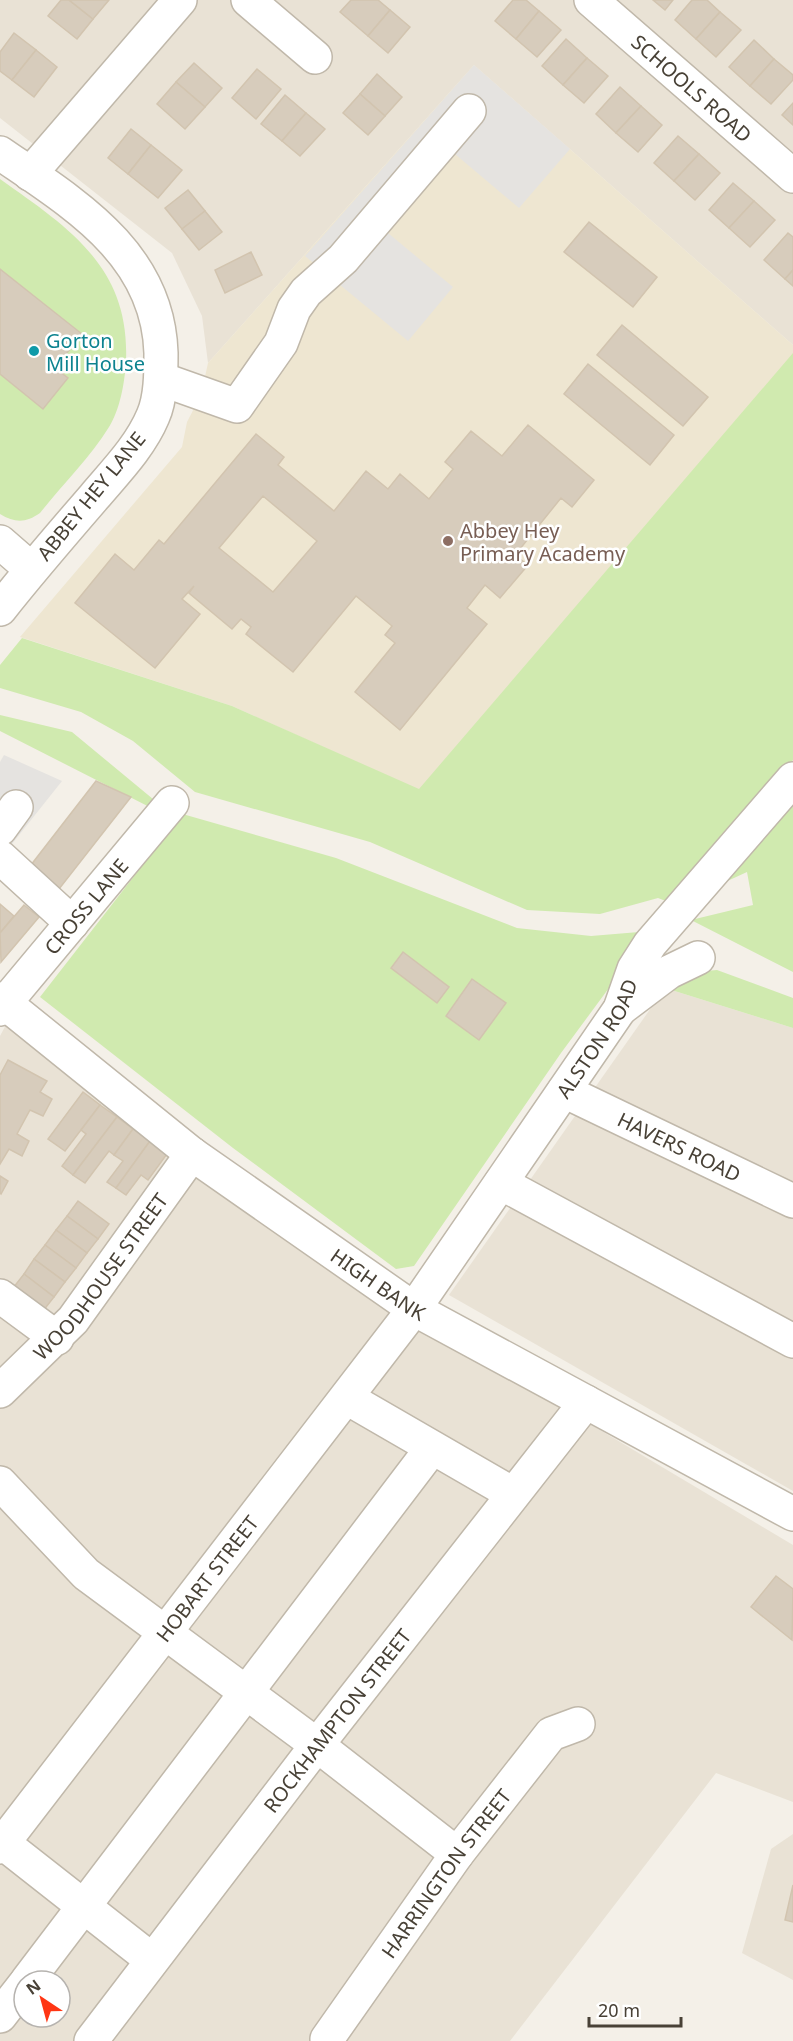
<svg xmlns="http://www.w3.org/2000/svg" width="793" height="2041" font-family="'Noto Sans',sans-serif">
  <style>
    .residential { fill: #e9e2d5; fill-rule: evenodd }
    .education { fill: #eee6d1 }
    .green { fill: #d0eaaf }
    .parking { fill: #e5e3e0 }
    .building { fill: #d7ccbc; stroke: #d2c4af; stroke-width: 1.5; fill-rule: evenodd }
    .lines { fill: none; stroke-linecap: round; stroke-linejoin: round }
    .minor-casing { stroke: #c0b8aa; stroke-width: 36 }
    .minor { stroke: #fff; stroke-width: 33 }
    .culture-dot { fill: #0f9aa8; stroke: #fff; stroke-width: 2 }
    .education-dot { fill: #8d6e63; stroke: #fff; stroke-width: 2 }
    .labels { text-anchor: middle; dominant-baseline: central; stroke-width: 5; stroke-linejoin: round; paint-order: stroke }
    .street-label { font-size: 20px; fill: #484136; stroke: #fff }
    .culture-label { font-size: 20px; fill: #0d838f; stroke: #fff; text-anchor: start }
    .education-label { font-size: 20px; fill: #785e54; stroke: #fff; text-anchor: start }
  </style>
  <rect width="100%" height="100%" fill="#f4f0e8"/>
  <g class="residential">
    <polygon points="0,0 793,0 793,345 474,65 208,363 202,316 172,253 0,118"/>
    <polygon points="665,988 793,1028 793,1491 449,1295"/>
    <path d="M8,1021l545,381 240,143v257l-77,-29 -206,268h-510v-1005zM24,1981h36v36h-36z"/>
    <polygon points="793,1834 793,1980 742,1953 771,1849"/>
  </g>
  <polygon class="education" points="474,65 793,345 793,760 666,901 232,706 20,637 182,447 187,422 201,395 208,363"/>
  <g class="green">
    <path d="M0,179c69,49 130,88 126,182 -1,20 -6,49 -17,66 -19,31 -47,58 -69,86 -14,10 -25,10 -40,1v-140l43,34 24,-30 -12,-10 -55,-99z"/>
    <polygon points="793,353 793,760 666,901 658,898 600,914 527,910 370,842 195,792 133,741 81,712 0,688 0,665 22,638 232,706 419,789"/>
    <polygon points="0,715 72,732 165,809 336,858 517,928 591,936 651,931 561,1053 414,1266 396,1269 233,1148 40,997 177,821 0,731"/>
    <polygon points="793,793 793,972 691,920 753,905 747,872 710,889"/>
    <polygon points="717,970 793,998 793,1028 665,988 695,972"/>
  </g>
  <g class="parking">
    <polygon points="474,65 570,149 519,208 449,149 382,228 453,287 408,341 305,256"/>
    <polygon points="4,755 62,781 0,859 0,762"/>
  </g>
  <g class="building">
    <polygon points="61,0 69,0 93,19 77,39 48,16"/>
    <polygon points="69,0 109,0 93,19"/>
    <polygon points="351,0 378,0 390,10 368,36 340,12"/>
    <polygon points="513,0 526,0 539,11 516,39 495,21"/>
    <polygon points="653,0 673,0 665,10"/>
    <polygon points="692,0 707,0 720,12 696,39 675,20"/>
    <polygon points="390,10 410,27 388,53 368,36"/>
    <polygon points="539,11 561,30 537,57 516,39"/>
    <polygon points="720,12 741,30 716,57 696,39"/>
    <polygon points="14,33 36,50 12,80 0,71 0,52"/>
    <polygon points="566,39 587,58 563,85 542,66"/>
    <polygon points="754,40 774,59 750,86 729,67"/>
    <polygon points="36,50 57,67 34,97 12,80"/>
    <polygon points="587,58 608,76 584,103 563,85"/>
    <polygon points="774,59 793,75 793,80 771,104 750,86"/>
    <polygon points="194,63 222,88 205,107 176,82"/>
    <polygon points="257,69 281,89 256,119 232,98"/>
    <polygon points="377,74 402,97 385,116 360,94"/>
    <polygon points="176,82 205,107 185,129 157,104"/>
    <polygon points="620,87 641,106 616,133 596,114"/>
    <polygon points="360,94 385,116 368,135 343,113"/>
    <polygon points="285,95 306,113 282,141 261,124"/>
    <polygon points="793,103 793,125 782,115"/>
    <polygon points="641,106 662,125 638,152 616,133"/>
    <polygon points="306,113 325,129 300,156 282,141"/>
    <polygon points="131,129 151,145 128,174 108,158"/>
    <polygon points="678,136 699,154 674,181 654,163"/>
    <polygon points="151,145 182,170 158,198 128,174"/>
    <polygon points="699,154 720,173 695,200 674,181"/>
    <polygon points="733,183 754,201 729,228 709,210"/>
    <polygon points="188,190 205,211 182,229 165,208"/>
    <polygon points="754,201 775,220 750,247 729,228"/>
    <polygon points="205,211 222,232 199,250 182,229"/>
    <polygon points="589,222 657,277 633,307 564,252"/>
    <polygon points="788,233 793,237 793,270 785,279 764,260"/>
    <polygon points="251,252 262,275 225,293 215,270"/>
    <polygon points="0,269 82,334 55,368 68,378 43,409 0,374"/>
    <polygon points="793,270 793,286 785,279"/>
    <polygon points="622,325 708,397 683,426 597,355"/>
    <polygon points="588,364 674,435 650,465 564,394"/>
    <path d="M528,425l66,55 -22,27 -11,-9 -46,57 13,10 -28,33 -15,-13 -18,23 20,16 -87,106 -45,-38 40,-49 -10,-8 7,-9 -36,-30 -63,76 -47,-38 5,-7 -10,-8 -9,10 -43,-36 5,-7 -12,13 18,15 -45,54 -80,-65 40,-49 19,16 25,-30 5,4 92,-110 28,23 -6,8 56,46 32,-40 22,18 12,-15 29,25 24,-30 -8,-7 26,-31 31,25zM263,496l54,45 -44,51 -54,-44z"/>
    <polygon points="96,781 131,797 52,898 24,874"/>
    <polygon points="0,904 14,916 0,933"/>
    <polygon points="24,905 39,917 1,962 0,933"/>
    <polygon points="403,952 449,987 437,1003 391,968"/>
    <polygon points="472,979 506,1003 479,1040 446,1016"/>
    <polygon points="8,1060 47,1081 40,1092 52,1099 43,1116 30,1110 17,1134 29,1141 22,1156 9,1149 0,1164 0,1075"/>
    <polygon points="83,1092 100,1105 65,1151 48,1139"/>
    <polygon points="100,1105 117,1117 73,1175 62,1166 86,1134 81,1130"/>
    <polygon points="117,1117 133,1129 114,1155 109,1151 85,1183 73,1175"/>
    <polygon points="133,1129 150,1141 116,1188 107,1182 123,1161 114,1155"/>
    <polygon points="150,1141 167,1154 148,1180 141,1175 126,1195 116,1188"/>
    <polygon points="0,1176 8,1181 1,1194 0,1193"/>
    <polygon points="78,1201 109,1224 98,1239 67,1216"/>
    <polygon points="67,1216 98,1239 87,1253 56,1230"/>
    <polygon points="56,1230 87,1253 76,1268 45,1245"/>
    <polygon points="45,1245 76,1268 65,1282 34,1259"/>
    <polygon points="34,1259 65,1282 54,1297 24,1274"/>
    <polygon points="24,1274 54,1297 43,1311 13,1288"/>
    <polygon points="776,1576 793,1589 792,1640 751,1607"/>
    <polygon points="793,1885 793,1922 785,1920"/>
  </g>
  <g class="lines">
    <g class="minor-casing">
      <g id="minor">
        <polyline points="248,0 315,57"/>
        <path id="s1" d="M591,0l202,176"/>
        <path d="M0,153c74,51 158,100 161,200 0,20 0,45 -8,63 -13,31 -38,56 -59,81 -32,37 -64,74 -94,112"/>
        <polyline points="30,174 180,0"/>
        <polyline points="161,379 237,406 281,343 294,309 306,292 343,259 469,111"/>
        <polyline points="0,542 31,569"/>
        <polyline points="0,829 16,807"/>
        <polyline points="0,857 72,923"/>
        <path id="s2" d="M0,999l192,155 222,155 379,205"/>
        <path id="s3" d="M0,1009l172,-206"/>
        <polyline points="620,1009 669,972 698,958"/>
        <path id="s4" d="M564,1091l229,110"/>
        <polyline points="501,1183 793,1341"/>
        <polyline points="0,1296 57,1338"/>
        <path id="s5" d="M0,1391l73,-71 119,-166"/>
        <polyline points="347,1398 513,1494"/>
        <polyline points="0,1483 86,1574 317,1745 457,1854"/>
        <polyline points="3,1843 152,1960"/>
        <path id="s6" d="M0,1847l414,-538 206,-300 14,-40 16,-25 143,-165"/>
        <polyline points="27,1981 432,1448"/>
        <polyline points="0,2016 24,1985"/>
        <path id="s7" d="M327,2039l130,-185 94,-120 27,-10"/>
        <path id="s8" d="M91,2041l226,-296 269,-343"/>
      </g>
    </g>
    <use href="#minor" class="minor"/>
  </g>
  <circle class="culture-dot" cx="34" cy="351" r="6"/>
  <circle class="education-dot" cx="448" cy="541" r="6"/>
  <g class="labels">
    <g class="street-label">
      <text stroke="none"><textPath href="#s1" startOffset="134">SCHOOLS ROAD</textPath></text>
      <text transform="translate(91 496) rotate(-51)">ABBEY HEY LANE</text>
      <text stroke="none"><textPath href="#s3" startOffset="134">CROSS LANE</textPath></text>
      <text stroke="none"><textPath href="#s6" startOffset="1006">ALSTON ROAD</textPath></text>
      <text stroke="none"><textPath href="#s4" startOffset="128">HAVERS ROAD</textPath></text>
      <text stroke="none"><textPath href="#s5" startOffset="153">WOODHOUSE STREET</textPath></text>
      <text stroke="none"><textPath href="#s2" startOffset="474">HIGH BANK</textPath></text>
      <text stroke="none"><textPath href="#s6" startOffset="339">HOBART STREET</textPath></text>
      <text stroke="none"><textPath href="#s8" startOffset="404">ROCKHAMPTON STREET</textPath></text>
      <text stroke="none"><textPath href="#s7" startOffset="204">HARRINGTON STREET</textPath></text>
    </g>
    <g class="culture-label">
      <text x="46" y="340">Gorton<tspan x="46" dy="23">Mill House</tspan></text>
    </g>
    <g class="education-label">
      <text x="460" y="530">Abbey Hey<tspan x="460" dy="23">Primary Academy</tspan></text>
    </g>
  </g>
  <g transform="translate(42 1999) rotate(324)"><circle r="28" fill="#ffffff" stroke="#b6b3af" stroke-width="1.5"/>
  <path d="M0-4.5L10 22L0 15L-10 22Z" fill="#ff3614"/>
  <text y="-9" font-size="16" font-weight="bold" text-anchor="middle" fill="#484136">N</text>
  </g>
  <path d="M589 2017v9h92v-9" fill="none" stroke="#484136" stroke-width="3"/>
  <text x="598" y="2017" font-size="18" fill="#484136" stroke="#ffffff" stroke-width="4.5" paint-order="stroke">20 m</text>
</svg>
